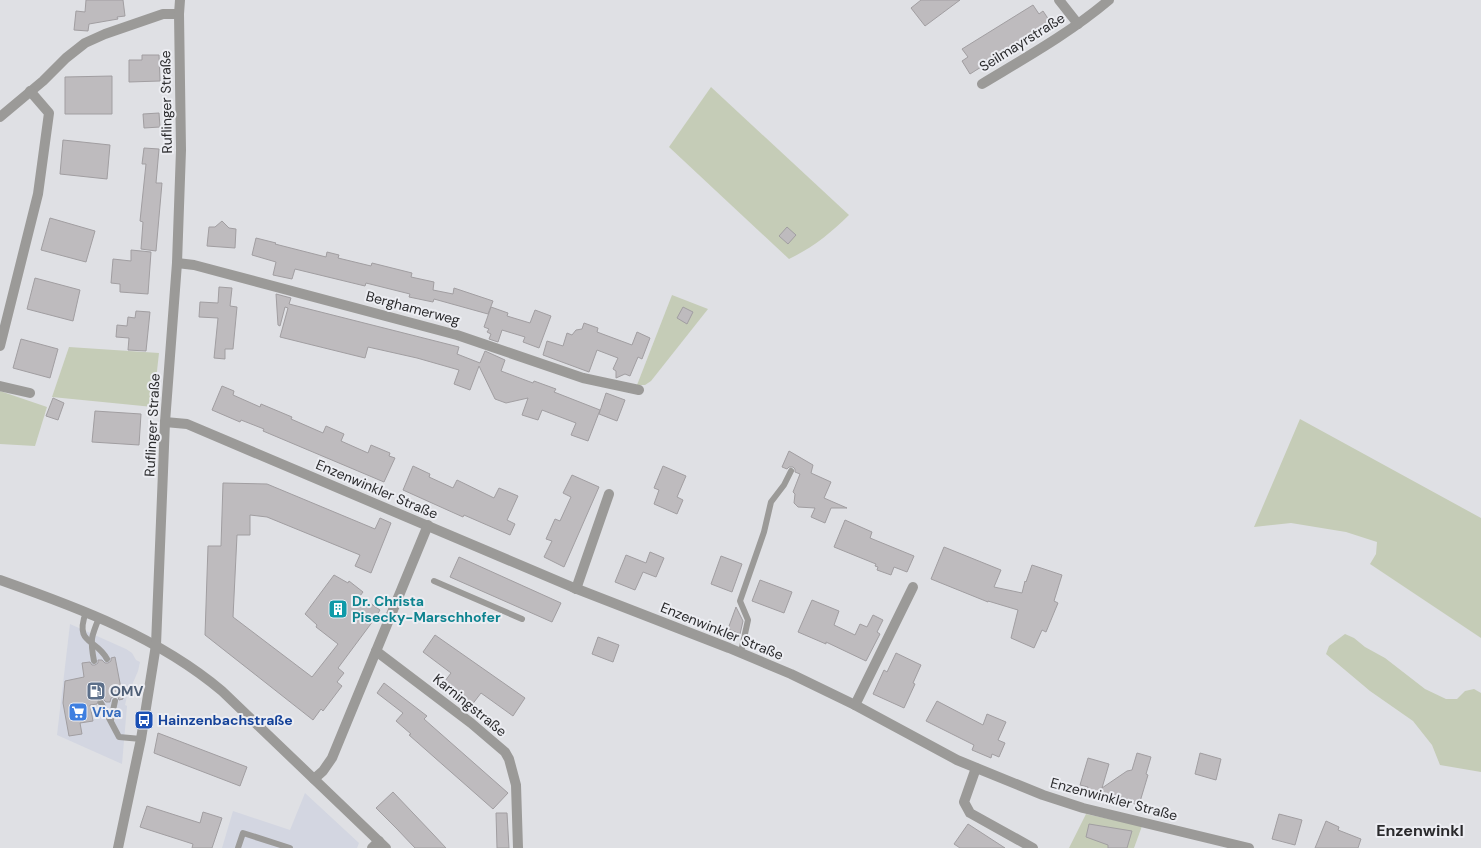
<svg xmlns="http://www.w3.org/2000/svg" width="1481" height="848" font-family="'DM Sans',sans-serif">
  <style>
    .built { fill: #d3d6e1 }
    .green { fill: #c5ccb7 }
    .building { fill: #bebbbe; stroke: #a19ea1 }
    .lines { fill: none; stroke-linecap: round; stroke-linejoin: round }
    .service { stroke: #9b9a98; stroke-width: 6 }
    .minor { stroke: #9b9a98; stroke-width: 10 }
    .tertiary { stroke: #9b9a98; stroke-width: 10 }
    .labels { text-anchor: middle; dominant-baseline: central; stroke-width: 4; stroke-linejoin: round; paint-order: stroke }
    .street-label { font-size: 14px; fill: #2a2a2c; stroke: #ecedf2 }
    .culture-label { font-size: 14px; font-weight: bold; fill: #0d838f; stroke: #ecedf2; text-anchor: start }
    .service-label { font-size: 14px; font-weight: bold; fill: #4e5e75; stroke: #ecedf2; text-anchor: start }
    .shop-label { font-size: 14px; font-weight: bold; fill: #366cbe; stroke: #ecedf2; text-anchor: start }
    .transit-label { font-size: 14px; font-weight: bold; fill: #164399; stroke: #ecedf2; text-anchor: start }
    .quarter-label { font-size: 16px; font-weight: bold; fill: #2a2a2c; stroke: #ecedf2 }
  </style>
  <rect width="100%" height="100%" fill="#dfe0e4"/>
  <g class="built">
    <polygon points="70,624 126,649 132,653 136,660 140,662 138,671 132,685 129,697 127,696 125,705 127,706 122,764 57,735"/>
    <polygon points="305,793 359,843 357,848 222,848 233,811 290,830"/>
  </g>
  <g class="green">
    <path d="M711,87l138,128c-18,18 -37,33 -60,44l-120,-112z"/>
    <polygon points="672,295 708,309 651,381 645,385 637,385"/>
    <polygon points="69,347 159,353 153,407 52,397"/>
    <polygon points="0,391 47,407 35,446 0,444"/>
    <polygon points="1300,419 1481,518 1481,638 1370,564 1376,554 1377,542 1346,532 1291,523 1254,527"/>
    <polygon points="1345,634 1354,638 1365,647 1385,658 1425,689 1446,699 1457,699 1465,691 1474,689 1481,693 1481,772 1440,765 1432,745 1413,721 1370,691 1326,654 1329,646"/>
    <polygon points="1086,814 1142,826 1134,848 1069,848"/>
  </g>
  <g class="building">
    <polygon points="86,0 123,0 125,16 117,17 118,19 89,24 88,31 74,30 76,11 85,12"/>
    <polygon points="921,0 960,0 925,26 911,8"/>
    <polygon points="1033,5 1039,14 1043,11 1051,23 970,74 962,61 968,57 962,49"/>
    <polygon points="142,55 159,55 160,81 129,82 129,60 142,60"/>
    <polygon points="112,76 112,114 65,114 65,77"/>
    <polygon points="159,113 160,127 144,128 143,114"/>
    <polygon points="63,140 110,145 107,179 60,174"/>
    <polygon points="144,148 159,149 156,183 162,183 156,251 141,249 143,222 140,221 146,164 142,164"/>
    <polygon points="50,218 95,231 86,262 41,250"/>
    <polygon points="222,221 229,228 236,229 235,248 207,246 209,227 215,227"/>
    <polygon points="787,227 796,235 788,244 779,236"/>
    <polygon points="256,238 276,243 275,244 326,257 327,252 339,255 338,258 371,266 372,263 412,273 411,277 434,282 433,290 453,294 454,288 493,301 488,314 434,299 433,302 409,297 410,294 366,283 365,286 295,269 292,279 273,275 276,262 252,255"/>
    <polygon points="131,250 151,252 148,294 120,292 120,284 111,283 113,259 131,261"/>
    <polygon points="35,278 80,290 73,321 27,309"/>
    <polygon points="219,287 232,288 230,306 237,307 233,349 225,349 225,359 214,358 218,318 199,317 200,302 218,303"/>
    <polygon points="276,294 291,298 289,304 459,347 457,354 480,363 485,351 505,360 501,371 533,383 534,381 556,389 554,392 600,410 588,441 571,435 576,423 542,410 538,420 522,415 528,398 506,403 495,399 479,366 470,390 454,384 459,370 417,358 368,347 365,358 280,337 288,308 285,307 280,326 278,325"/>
    <polygon points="491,307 508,313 507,316 530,323 535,310 551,316 539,348 523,342 525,337 502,330 498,342 489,339 491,334 487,332 489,329 484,327"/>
    <polygon points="683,307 693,312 687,324 677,318"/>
    <polygon points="136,311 150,312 146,351 128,350 129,338 116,337 117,325 127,326 128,317 135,318"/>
    <polygon points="584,323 598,328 597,332 632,345 637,332 650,338 642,359 638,357 630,376 625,374 616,378 616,371 613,369 618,358 597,350 589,372 543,355 547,341 563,346 567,333 572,335 576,330 582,329"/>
    <polygon points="21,339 58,349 50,378 13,368"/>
    <polygon points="222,386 234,391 233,395 260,407 261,404 292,417 291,419 323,433 326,426 344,434 341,441 368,453 371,445 390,453 389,456 395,458 384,482 263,431 264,429 241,420 240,422 212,410"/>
    <polygon points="606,393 625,400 617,421 599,414"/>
    <polygon points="53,398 64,403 58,420 46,416"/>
    <polygon points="95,411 141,414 139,445 92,442"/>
    <polygon points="789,451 813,465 811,473 831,482 824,498 847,508 831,508 825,523 811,517 815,508 798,507 794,503 795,494 793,492 800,474 795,472 795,469 793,467 789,467 787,469 782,467"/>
    <polygon points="413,466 430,474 429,477 453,488 457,480 494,498 499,488 518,496 507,520 515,524 510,535 464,515 463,517 403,490"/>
    <polygon points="663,466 686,476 677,497 683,500 677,514 654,504 659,490 654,488"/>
    <polygon points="572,475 599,487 564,567 544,557 552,541 546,539 555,519 560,521 571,497 563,493"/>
    <polygon points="223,483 267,484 375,529 380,518 391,523 371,573 355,566 360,555 267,517 250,515 250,535 237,535 233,617 312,677 338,644 316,627 317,625 305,614 334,575 348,583 349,581 363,592 360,596 380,610 373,621 338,668 344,673 337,682 342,686 323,711 321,709 313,720 205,635 208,546 221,546"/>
    <polygon points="845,520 872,532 870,538 914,556 907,572 894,567 891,575 877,570 878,567 875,566 876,564 834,547"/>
    <polygon points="944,547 1001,570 994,587 1022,593 1025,581 1026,582 1032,565 1062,575 1054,601 1058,603 1046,632 1042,630 1034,648 1011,638 1018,610 988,601 988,602 931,579"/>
    <polygon points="650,552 664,558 656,577 643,572 635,590 615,582 626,555 646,563"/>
    <polygon points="721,556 742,564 732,592 711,584"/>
    <polygon points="459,557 561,603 552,622 450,577"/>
    <polygon points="760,580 792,592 784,613 752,601"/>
    <polygon points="812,600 839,611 834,625 855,635 860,624 867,627 873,615 883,620 877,632 880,634 866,661 826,642 826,644 798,632"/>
    <polygon points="736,607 743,621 740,634 728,629"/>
    <polygon points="435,635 525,698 513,716 481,693 471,706 442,685 451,673 423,652"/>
    <polygon points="598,637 619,645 613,662 592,654"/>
    <polygon points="896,653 921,665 913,683 915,684 904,708 873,694 884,670 887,672"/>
    <polygon points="115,657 123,699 119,700 118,697 114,697 111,698 110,702 106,702 103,699 99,699 97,704 90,705 93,721 80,723 82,734 69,736 63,703 65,681 84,677 82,663 90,662 92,665 95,665 98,663 98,660 102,660 105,663 108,663 111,661 111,658"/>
    <polygon points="384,683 427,716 424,719 508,793 493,809 409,735 411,734 396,721 403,713 377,693"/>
    <polygon points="937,701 983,725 987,714 1006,722 998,740 1005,743 999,757 992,754 991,758 972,750 974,745 926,721"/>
    <polygon points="158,733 247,767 240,786 154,753"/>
    <polygon points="1137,753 1151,757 1146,774 1148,775 1139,805 1087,790 1088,787 1080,785 1088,758 1109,764 1102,788 1127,771 1132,770"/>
    <polygon points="1200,753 1221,759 1216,780 1195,774"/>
    <polygon points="393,792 432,833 446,848 415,848 397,829 376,808"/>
    <polygon points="147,806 200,823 203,812 222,818 212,848 192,848 193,844 140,827"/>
    <polygon points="496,813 507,813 509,848 497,848"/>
    <polygon points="1279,814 1302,820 1295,845 1272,839"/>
    <polygon points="1326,821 1339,827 1338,830 1361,839 1358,848 1315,848"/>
    <polygon points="968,824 1005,848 960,848 954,844"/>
    <polygon points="1089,824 1132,831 1127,848 1108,848 1108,845 1086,837"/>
  </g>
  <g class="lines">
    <g class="service">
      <polyline points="434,581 522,619"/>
      <path d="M86,612c-12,33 10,26 21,47"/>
      <polyline points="741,652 748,620 740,601 764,532 771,502 784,485 791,471"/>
      <path d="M94,661c-4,-21 -3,-24 5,-43"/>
      <polyline points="101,703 119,737 141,739"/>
      <polyline points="111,720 115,701"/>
      <polyline points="238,848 243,833 290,848"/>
    </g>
    <g class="minor">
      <polyline points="1059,0 1078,24"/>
      <path d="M982,84c43,-26 88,-51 127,-84"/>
      <polyline points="0,117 43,81 66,58 85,43 105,34 163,14 179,14"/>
      <polyline points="177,263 194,265 457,335 583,378 639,390"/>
      <polyline points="0,346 38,194 49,113 30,91"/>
      <polyline points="0,386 30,393"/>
      <polyline points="165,422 187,424 572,587 729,648 791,674 855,705 957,760 1043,795 1083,808 1249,848"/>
      <polyline points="576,589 609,494"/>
      <polyline points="376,651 471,723 505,752 509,759 516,785 518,848"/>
      <polyline points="855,705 913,587"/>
      <polyline points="976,768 964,802 970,813 1033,848"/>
      <polyline points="314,779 323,771 332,758 428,525"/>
      <polyline points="372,848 379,841"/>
    </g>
    <g class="tertiary">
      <path d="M0,580c79,28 158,57 222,111l164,157"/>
      <polyline points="118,848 141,739 156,645 165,422 177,263 181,150 179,14 180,0"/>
    </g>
  </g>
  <defs>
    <g id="building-square" transform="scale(1)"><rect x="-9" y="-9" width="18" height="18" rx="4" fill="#0f9aa8" stroke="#ecedf2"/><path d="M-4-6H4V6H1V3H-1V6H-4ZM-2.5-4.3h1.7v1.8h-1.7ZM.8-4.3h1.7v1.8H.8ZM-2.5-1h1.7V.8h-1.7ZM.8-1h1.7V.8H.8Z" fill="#fff"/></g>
    <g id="fuel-square" transform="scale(1)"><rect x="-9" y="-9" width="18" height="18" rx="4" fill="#5c6f8a" stroke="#ecedf2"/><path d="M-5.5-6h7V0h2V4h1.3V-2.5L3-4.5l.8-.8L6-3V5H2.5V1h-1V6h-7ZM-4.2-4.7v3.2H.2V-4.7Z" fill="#fff"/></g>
    <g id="supermarket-square" transform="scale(1)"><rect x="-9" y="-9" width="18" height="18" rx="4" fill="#3f7fe0" stroke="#ecedf2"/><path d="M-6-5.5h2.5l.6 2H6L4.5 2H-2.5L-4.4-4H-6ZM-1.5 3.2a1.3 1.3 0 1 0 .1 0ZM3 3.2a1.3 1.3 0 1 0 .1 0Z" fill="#fff"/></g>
    <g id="bus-square" transform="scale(1)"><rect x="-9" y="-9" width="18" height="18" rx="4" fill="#1a4fb4" stroke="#ecedf2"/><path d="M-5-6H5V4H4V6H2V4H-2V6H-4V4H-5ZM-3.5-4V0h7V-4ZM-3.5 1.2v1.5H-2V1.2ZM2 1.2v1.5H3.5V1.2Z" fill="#fff"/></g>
  </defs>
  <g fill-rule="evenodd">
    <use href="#building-square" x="338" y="609"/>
    <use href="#fuel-square" x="96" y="691"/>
    <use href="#supermarket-square" x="78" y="712"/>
    <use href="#bus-square" x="144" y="720"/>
  </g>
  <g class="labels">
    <g class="street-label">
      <text transform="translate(1022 42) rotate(-32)">Seilmayrstraße</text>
      <text transform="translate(166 102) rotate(-91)">Ruflinger Straße</text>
      <text transform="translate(413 308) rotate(15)">Berghamerweg</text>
      <text transform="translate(152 425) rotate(-87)">Ruflinger Straße</text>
      <text transform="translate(377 489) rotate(23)">Enzenwinkler Straße</text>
      <text transform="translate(722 631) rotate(22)">Enzenwinkler Straße</text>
      <text transform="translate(470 705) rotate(39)">Karningstraße</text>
      <text transform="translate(1114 799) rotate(15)">Enzenwinkler Straße</text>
    </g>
    <g class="culture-label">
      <text x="352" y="601">Dr. Christa<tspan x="352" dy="16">Pisecky-Marschhofer</tspan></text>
    </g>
    <g class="service-label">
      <text x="110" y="691">OMV</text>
    </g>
    <g class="shop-label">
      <text x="92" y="712">Viva</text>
    </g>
    <g class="transit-label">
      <text x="158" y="720">Hainzenbachstraße</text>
    </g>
    <g class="quarter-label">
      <text x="1420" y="830">Enzenwinkl</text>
    </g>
  </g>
</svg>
